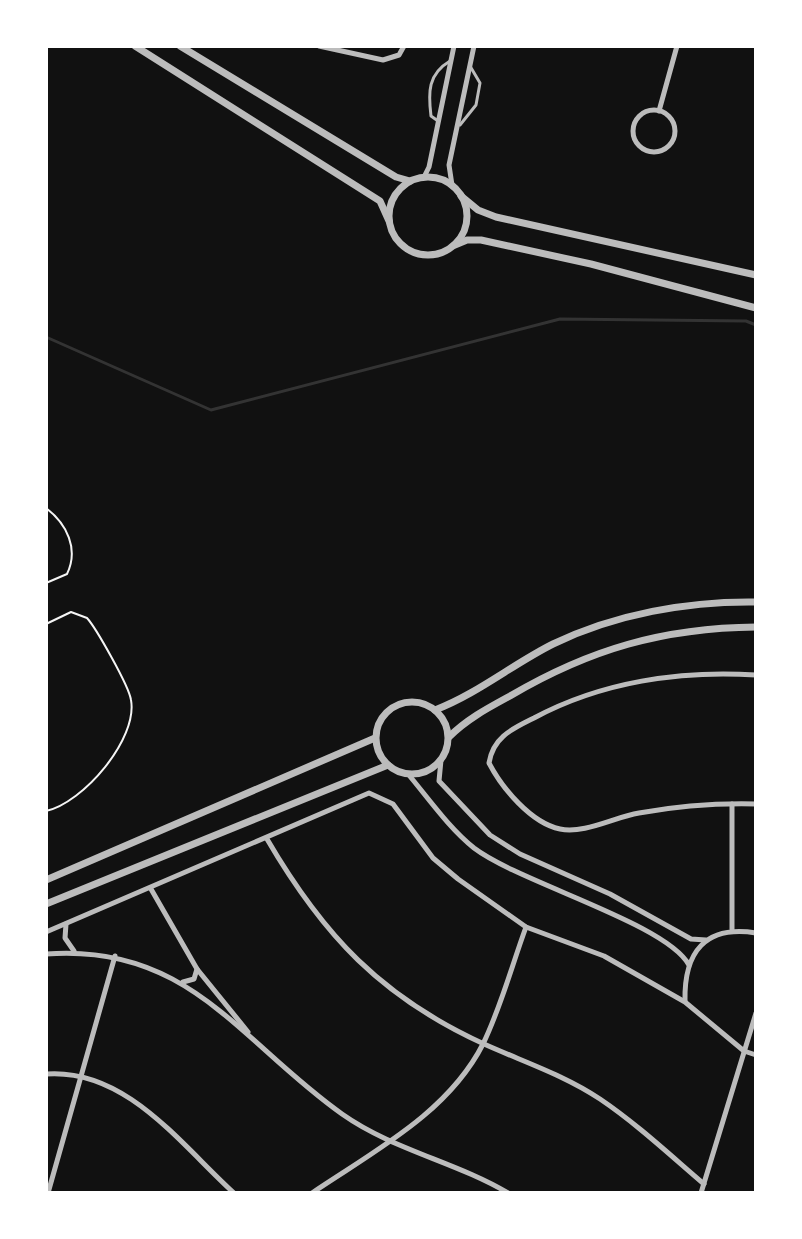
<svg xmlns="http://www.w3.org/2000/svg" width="802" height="1239" font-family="Cabin,sans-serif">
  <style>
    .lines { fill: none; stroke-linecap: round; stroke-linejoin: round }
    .stream { stroke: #333; stroke-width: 3 }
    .path { stroke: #f5f5f5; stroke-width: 2 }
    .service { stroke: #bcbcbc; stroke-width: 3 }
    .minor { stroke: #bcbcbc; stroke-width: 5 }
    .tertiary { stroke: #bcbcbc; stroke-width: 7 }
  </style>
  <rect width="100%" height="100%" fill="#111"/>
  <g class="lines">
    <polyline class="stream" points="46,337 211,410 560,319 746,321 756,325"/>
    <g class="path">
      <path d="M46,508c21,16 33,41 21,66l-21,9"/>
      <path d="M46,624l25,-12 16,6c9,10 42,68 44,82 7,39 -48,103 -85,111"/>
    </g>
    <g class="service">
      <path d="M438,121l-7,-5c-3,-24 -3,-42 19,-55"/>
      <polyline points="460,125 476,105 480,83 470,66"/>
    </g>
    <g class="minor">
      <polyline points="319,46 383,60 399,55 404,46"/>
      <circle cx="654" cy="131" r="21"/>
      <polyline points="659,111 677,46"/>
      <polyline points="424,177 429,167 454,46"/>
      <polyline points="452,185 449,165 474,46"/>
      <path d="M756,675c-76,-5 -155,7 -222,43 -22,11 -41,19 -45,45 13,25 42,60 71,66 25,5 54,-12 79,-16 39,-7 77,-10 117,-9"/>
      <polyline points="441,760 439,781 490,835 520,854 610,894 691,939 706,940"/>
      <path d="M408,774c21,25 41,54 66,74 46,35 192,75 215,117"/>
      <path d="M267,839c56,96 114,158 217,205 40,18 80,31 116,55 37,25 70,56 104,85"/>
      <polyline points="151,889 197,969 248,1032"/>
      <polyline points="66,924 65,938 74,951"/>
      <polyline points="732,929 732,804"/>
      <polyline points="46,932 369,793 393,804 433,858 458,879 526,927 604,956 685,1002 744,1051 756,1055"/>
      <path d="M46,954c143,-11 194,88 296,160 51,36 114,48 166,79"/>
      <polyline points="183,982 194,979 197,969"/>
      <path d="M685,1001c-1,-49 20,-76 71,-68"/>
      <path d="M46,1074c80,-6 135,71 188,119"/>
      <polyline points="48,1193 115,956"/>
      <path d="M312,1193c62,-42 136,-80 171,-149 18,-37 29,-79 43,-117"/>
      <polyline points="701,1193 756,1013"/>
    </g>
    <g class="tertiary">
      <polyline points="135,46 380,201 389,221"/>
      <polyline points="180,46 396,177 410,181"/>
      <circle cx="428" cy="216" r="39"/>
      <polyline points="461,196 478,210 496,217 756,275"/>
      <polyline points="455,245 467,240 481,240 591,264 756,308"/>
      <circle cx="412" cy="738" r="36"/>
      <path d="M435,710c42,-16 78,-46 118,-66 62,-30 135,-43 203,-42"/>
      <path d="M449,737c18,-18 39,-29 61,-41 80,-47 153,-68 246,-69"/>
      <polyline points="46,880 375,738"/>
      <polyline points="46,904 388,765"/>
    </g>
  </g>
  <rect width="802" height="1239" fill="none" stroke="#ffffff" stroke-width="96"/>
</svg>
